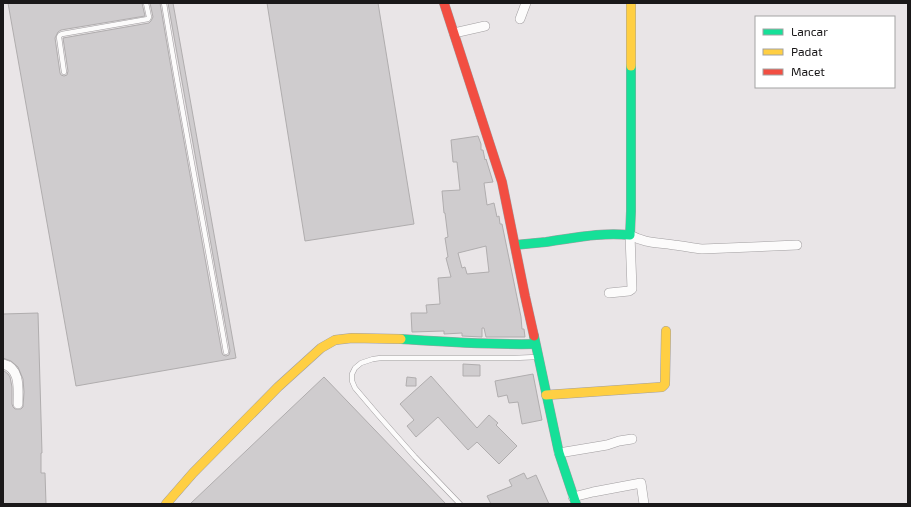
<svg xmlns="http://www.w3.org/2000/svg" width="911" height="507" font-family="'Exo 2',sans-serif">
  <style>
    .building { fill: #cfccce; stroke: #b0adae; fill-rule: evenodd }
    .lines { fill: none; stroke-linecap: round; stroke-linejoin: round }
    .lane-casing { stroke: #a19ea0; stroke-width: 5.5 }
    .street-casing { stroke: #a19ea0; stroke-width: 10 }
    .fast-casing { stroke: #a19ea0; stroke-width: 10 }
    .slow-casing { stroke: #a19ea0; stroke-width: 10 }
    .jam-casing { stroke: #a19ea0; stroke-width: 10 }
    .lane { stroke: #fcfbfb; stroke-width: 4.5 }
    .street { stroke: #fcfbfb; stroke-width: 9 }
    .fast { stroke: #16e098; stroke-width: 9 }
    .slow { stroke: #ffcf43; stroke-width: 9 }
    .jam { stroke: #f24e42; stroke-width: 9 }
  </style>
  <rect width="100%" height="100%" fill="#e9e5e7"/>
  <g class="building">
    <polygon points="8,3 142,3 145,16 61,30 58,32 55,38 60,73 61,75 64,76 67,75 68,71 63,38 149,23 151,21 153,17 150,3 160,3 175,91 222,353 223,355 226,356 229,355 230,351 168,3 173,3 236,358 76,386"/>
    <polygon points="267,3 378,3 414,224 305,241"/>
    <path d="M478,136l3,8v6h2l2,10 1,-1 7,23 -9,1 3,22 7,-2 3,14 2,-1 1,8h2l19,93 1,12h2l1,8h-39l-2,-9h-2v9l-20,-1v-3l-18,1v-3l-32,1 -1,-19h16l-1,-8 14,-1 -2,-26 13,-1 -5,-19 2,-1 -3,-19 3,-1 -3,-24h-1l-2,-22 18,-1 -3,-28h-4l-2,-22zM486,246l3,26 -22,2 -2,-7 -3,1 -4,-15z"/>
    <polygon points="38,313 42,453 41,453 41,473 45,473 46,504 3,504 3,370 8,374 10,377 12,387 12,404 13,407 15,409 21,409 23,407 24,392 23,379 18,367 11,361 3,358 3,314"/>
    <polygon points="463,364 480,365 480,376 463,376"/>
    <polygon points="533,374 542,420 522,424 518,402 509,403 507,395 498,397 495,381"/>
    <polygon points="431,376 477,428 489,415 498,423 496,425 517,446 499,464 477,442 468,450 438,417 416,437 407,426 414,420 400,404"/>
    <polygon points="324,377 446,504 190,504"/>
    <polygon points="407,377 416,378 416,386 406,386"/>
    <polygon points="524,473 527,479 536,475 549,504 491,504 487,496 512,486 509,480"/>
  </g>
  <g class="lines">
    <g class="lane-casing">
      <g id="lane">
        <path d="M164,3c19,117 42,233 62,349"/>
        <polyline points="64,72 59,37 60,35 62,34 148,19 149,17 146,3"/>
        <polyline points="460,504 415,457 378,415 355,388 352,381 352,374 355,368 361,363 373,359 381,358 514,358 537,357"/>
      </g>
    </g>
    <g class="street-casing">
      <g id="street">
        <polyline points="520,19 526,3"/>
        <polyline points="454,33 485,26"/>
        <path d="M630,235c17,9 26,7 44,10 9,1 19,3 28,4l95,-4"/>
        <polyline points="609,293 629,291 632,289 630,235"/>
        <path d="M3,364c18,4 15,26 15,40"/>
        <polyline points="559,453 607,445 619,441 632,439"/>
        <polyline points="573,497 593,492 641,483 644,504"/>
      </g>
    </g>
    <g class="fast-casing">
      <g id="fast">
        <path d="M515,245c10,-1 21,-2 31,-3 29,-4 54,-10 84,-7l1,-24v-145"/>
        <polyline points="534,336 559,453 576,504"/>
        <path d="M401,339c46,3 88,6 134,5"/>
      </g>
    </g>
    <g class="slow-casing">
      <g id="slow">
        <polyline points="631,3 631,66"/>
        <polyline points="546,395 662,387 665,384 666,331"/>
        <polyline points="166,504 193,473 278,387 321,348 335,340 352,338 401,339"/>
      </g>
    </g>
    <g class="jam-casing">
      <polyline id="jam" points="444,3 502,182 525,296 534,336"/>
    </g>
    <use href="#lane" class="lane"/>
    <use href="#street" class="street"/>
    <use href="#fast" class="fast"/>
    <use href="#slow" class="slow"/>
    <use href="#jam" class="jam"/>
  </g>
  <rect width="911" height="507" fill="none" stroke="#1a1819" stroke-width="8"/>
  <rect x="755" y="16" width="140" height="72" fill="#ffffff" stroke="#a3a3a3"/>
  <rect x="763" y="29" width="20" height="6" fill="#16e098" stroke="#a3a3a3"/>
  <text x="791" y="36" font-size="12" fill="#1a1819">Lancar</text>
  <rect x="763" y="49" width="20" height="6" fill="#ffcf43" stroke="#a3a3a3"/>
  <text x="791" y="56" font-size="12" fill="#1a1819">Padat</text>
  <rect x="763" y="69" width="20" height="6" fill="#f24e42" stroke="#a3a3a3"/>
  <text x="791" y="76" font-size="12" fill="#1a1819">Macet</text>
</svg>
